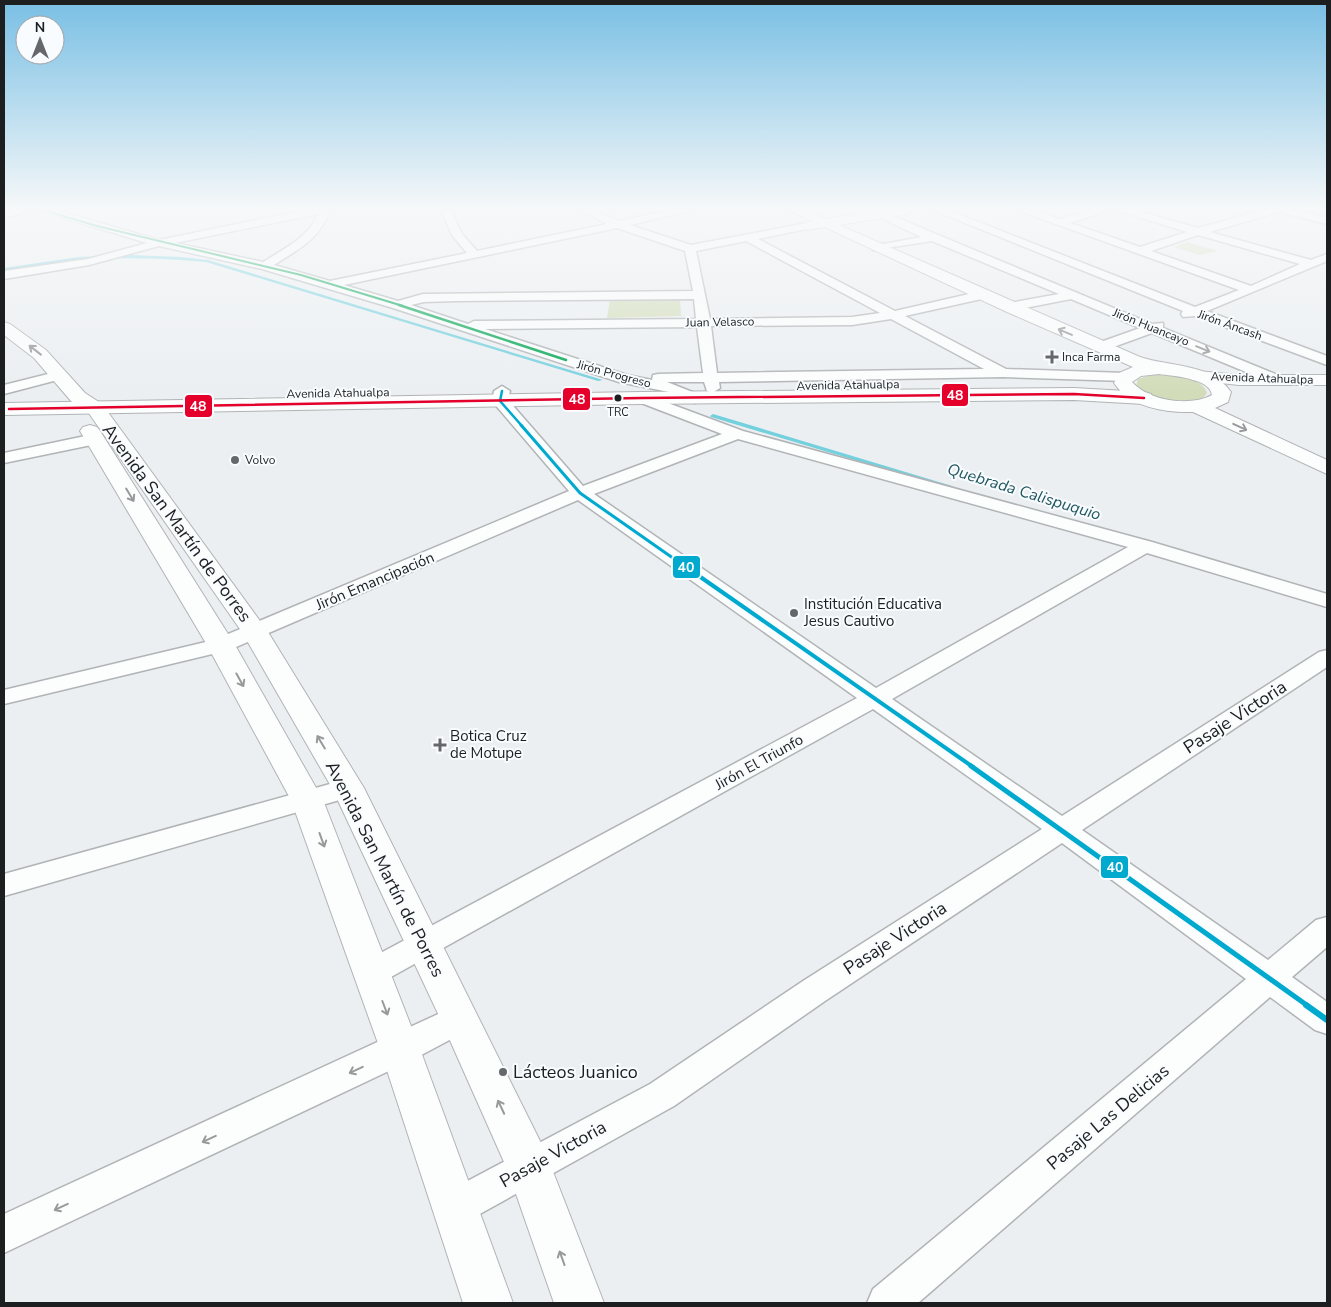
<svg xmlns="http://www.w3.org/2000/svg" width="1331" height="1307" font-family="'Nunito Sans',sans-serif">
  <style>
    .green { fill: #d2dcb9 }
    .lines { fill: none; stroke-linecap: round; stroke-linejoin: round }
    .stream { fill: #73d0dd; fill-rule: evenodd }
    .street-casing { stroke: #b1b4b6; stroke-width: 3 }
    .secondary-casing { stroke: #b1b4b6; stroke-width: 2 }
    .primary-casing { stroke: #b1b4b6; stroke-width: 2 }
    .highway-casing { stroke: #b1b4b6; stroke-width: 2 }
    .street { fill: #fcfdfd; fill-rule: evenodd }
    .secondary { fill: #fcfdfd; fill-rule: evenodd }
    .primary { fill: #fcfdfd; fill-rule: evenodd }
    .highway { fill: #fcfdfd; fill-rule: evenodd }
    .bus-1-far1-casing { stroke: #f9fcfe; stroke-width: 4 }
    .bus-1-casing { stroke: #f9fcfe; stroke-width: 5 }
    .bus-2-far4-casing { stroke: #f9fcfe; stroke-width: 5 }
    .bus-2-far3-casing { stroke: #f9fcfe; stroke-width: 6 }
    .bus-2-far2-casing { stroke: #f9fcfe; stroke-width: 8 }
    .bus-2-far1-casing { stroke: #f9fcfe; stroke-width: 9 }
    .bus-2-casing { stroke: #f9fcfe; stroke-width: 10 }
    .bus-3-casing { stroke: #f9fcfe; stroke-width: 5 }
    .bus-1-far1 { stroke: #00a651; stroke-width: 2 }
    .bus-1 { stroke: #00a651; stroke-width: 2.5 }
    .bus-2-far4 { stroke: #00a9ce; stroke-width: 2.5 }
    .bus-2-far3 { stroke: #00a9ce; stroke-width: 3 }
    .bus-2-far2 { stroke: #00a9ce; stroke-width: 4 }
    .bus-2-far1 { stroke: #00a9ce; stroke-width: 5 }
    .bus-2 { stroke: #00a9ce; stroke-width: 6 }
    .bus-3 { stroke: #e4002b; stroke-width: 2.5 }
    .oneway { stroke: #97999a }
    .poi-dot { fill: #65676a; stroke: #f9fcfe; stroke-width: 2 }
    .bus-dot { fill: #1c1e20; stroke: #f9fcfe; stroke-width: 2 }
    .labels { text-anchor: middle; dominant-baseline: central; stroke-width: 4; stroke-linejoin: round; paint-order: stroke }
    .far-bus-label { font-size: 11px; fill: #1c1e20; stroke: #f9fcfe }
    .far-street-label { font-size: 12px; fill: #1c1e20; stroke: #f9fcfe }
    .far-poi-label { font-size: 12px; fill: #1c1e20; stroke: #f9fcfe; text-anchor: start }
    .street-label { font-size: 15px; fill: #1c1e20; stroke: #f9fcfe }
    .poi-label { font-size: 15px; fill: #1c1e20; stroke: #f9fcfe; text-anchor: start }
    .water-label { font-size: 16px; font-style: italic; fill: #225860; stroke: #f9fcfe }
    .near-street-label { font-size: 18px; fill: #1c1e20; stroke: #f9fcfe }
    .near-poi-label { font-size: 18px; fill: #1c1e20; stroke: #f9fcfe; text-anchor: start }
    .line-badge { stroke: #f9fcfe; stroke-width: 2 }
    .badge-label { font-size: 14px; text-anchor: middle; font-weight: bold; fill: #fff }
  </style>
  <rect width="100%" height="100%" fill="#eceff2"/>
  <g class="green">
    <polygon points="1187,242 1218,251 1199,255 1174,247"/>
    <polygon points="610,299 680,299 681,316 607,318"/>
    <path d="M1151,375c16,-1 50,0 56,18 -10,18 -59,5 -71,-7l2,-7z"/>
  </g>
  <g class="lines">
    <g class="stream">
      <path d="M130,255l51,2 27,3 395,120 -5,1 -392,-119c-42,-4 -84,-5 -126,-2 -26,2 -51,7 -76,10v-2l75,-11z"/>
      <polygon points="713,414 952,486 953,487 950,489 948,488 711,417 710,416"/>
    </g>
    <g class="street-casing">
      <g id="street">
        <polygon points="11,210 33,210 4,218 4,212"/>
        <path d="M38,210h18l103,30 146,-30h25c-10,29 -31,39 -56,55l56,16 137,-28 -15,-18 -11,-25h10l11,24 15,17 130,-27 -27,-14h14l25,11 52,-11h22l-63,15 61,20 116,-22 5,3 -1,2 -53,11 137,72 87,-20 4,1 2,3 -2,3 -81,18 101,53 119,4 7,4 -7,4 -122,-4 -284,5 1,6 -8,5 -5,-2 -3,-9h-37l33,13 3,3 -3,3 -5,2 -26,-11 -50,-10 -226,-74 -131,-39 -103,-23 -70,19 -85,14v-8l84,-12 59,-16zM318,214c-9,23 -34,35 -55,48l-88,-19zM617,228l68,23 8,40 -270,3 -25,7 -54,-16zM746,241l134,72 -28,4 -142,2 -14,-68zM694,299l2,20 -222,2 -6,3 -57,-19 13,-3 32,-1zM891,319l93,50 -267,4 -6,-47 141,-1zM697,327l6,46 -45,1 -5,1 -1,5 -25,-5 -142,-46z"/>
        <path d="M933,210h15l247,97 44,-17 -222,-80h16l26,9 33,-9h18l-40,13 70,24 47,-15 -71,-22h18l64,18 65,-18h33l31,8v6l-48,-12 -69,20 101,28 16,-6v7l-120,50 120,45v9l-132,-49 -12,1 -2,-3 2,-3zM1198,235l102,29 -49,22 -100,-35z"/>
        <polygon points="883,212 1152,324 1163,323 1163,328 1285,378 1287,381 1285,384 1275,384 1152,333 1105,350 1095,350 1093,347 1095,344 1140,328 1071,299 1009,311 1004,310 1003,307 1004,304 1059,294 932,241 873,250 873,246 921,237 879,217 879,213"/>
        <polygon points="60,371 67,375 65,378 4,394 4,385"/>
        <path d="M502,386l8,5 -2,9 75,86 139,-52 -86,-33 -3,-3 8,-5 102,38 409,111 175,52v13l-180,-54 -255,146 170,117 257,-164 8,-2v17l-245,163 186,130 48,-40 11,-3v30l-35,30 35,25v32l-12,-4 -45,-33 -352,306h-51l6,-14 373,-310 -184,-136 -237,158 -151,105 -205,114 -13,6 -13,-6 -6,-13 6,-13 207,-110 153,-103 239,-152 -169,-120 -491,273 -11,4 -11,-4 -5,-9 5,-9 497,-266 -279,-198 -349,150 -225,54v-14l210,-50 355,-149 -77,-90 2,-10zM738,439l390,108 -252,141 -282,-194z"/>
        <polygon points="95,434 101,435 103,439 101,443 4,463 4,453"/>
        <polygon points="348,779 357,781 361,788 357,795 4,896 4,874"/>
        <polygon points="460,1004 472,1008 476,1018 472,1028 412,1060 4,1253 4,1214"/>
      </g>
    </g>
    <g class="secondary-casing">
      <g id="secondary">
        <polygon points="881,210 914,210 908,214 807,230 801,226 807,222"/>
        <polygon points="4,322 10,324 46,350 85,393 102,404 268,632 364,788 545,1151 604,1303 554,1303 508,1171 440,1018 332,788 242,632 88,412 71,401 34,358 4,335"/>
        <polygon points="90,425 97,427 100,431 235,645 323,800 420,1049 513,1303 463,1303 380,1049 291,800 207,645 80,431 83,427"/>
      </g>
    </g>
    <g class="primary-casing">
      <g id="primary">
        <polygon points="1198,371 1239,375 1327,375 1327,385 1239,385 1192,380 1189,376 1192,372"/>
        <polygon points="1074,388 1144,392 1151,394 1153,398 1151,402 1144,404 1074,400 641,404 4,415 4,403 641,392"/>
      </g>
    </g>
    <g class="highway-casing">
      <path id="highway" d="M788,210h17l335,147c30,10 71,6 91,35l-3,10 -13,6 112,52v14l-134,-62c-28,1 -63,-5 -79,-29l5,-10 14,-6 -126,-55zM1159,374c14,2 51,4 53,21 -22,12 -63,6 -80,-13l9,-6z"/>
    </g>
    <use href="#street" class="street"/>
    <use href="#secondary" class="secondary"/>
    <use href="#primary" class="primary"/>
    <use href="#highway" class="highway"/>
    <g class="bus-1-far1-casing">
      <polyline id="bus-1-far1" points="43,210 97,226 301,275 403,306"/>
    </g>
    <g class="bus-1-casing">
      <polyline id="bus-1" points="399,305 566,360"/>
    </g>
    <g class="bus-2-far4-casing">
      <polyline id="bus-2-far4" points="502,391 500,401 522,426"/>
    </g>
    <g class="bus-2-far3-casing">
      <polyline id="bus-2-far3" points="521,425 580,493 700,577"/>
    </g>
    <g class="bus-2-far2-casing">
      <polyline id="bus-2-far2" points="699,576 973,767"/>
    </g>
    <g class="bus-2-far1-casing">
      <polyline id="bus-2-far1" points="971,766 1308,1006"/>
    </g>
    <g class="bus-2-casing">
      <polyline id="bus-2" points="1306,1005 1327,1020"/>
    </g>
    <g class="bus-3-casing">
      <polyline id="bus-3" points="9,409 641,398 1074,394 1144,398"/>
    </g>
    <use href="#bus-1-far1" class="bus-1-far1"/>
    <use href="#bus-1" class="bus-1"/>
    <use href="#bus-2-far4" class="bus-2-far4"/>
    <use href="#bus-2-far3" class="bus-2-far3"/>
    <use href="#bus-2-far2" class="bus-2-far2"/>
    <use href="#bus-2-far1" class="bus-2-far1"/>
    <use href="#bus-2" class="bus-2"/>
    <use href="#bus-3" class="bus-3"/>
  </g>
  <defs><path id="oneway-shaft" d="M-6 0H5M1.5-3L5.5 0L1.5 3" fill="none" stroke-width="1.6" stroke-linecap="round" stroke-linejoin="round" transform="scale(1.25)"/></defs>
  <g class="oneway">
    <use href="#oneway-shaft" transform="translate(1065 332) rotate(-157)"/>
    <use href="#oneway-shaft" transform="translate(1203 349) rotate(22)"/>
    <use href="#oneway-shaft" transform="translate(35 350) rotate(-142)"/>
    <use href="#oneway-shaft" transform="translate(1240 427) rotate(25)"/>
    <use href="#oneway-shaft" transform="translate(130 495) rotate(59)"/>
    <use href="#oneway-shaft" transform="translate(240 680) rotate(61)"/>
    <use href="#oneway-shaft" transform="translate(321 742) rotate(-121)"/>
    <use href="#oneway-shaft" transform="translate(322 840) rotate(70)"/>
    <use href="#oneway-shaft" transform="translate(385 1008) rotate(69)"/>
    <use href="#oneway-shaft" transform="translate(356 1070) rotate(155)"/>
    <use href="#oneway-shaft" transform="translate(501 1107) rotate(-115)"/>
    <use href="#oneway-shaft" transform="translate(209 1139) rotate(155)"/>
    <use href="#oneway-shaft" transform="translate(61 1207) rotate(155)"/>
    <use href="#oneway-shaft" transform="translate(562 1258) rotate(-110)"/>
  </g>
  <linearGradient id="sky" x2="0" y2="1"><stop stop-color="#79bfe4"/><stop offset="0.53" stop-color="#f6f8f9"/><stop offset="1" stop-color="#f6f8f9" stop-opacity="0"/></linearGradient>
  <rect width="1331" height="393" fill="url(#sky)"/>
  <g class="poi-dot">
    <path d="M1049.5 349.5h5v5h5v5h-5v5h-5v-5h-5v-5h5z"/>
    <circle cx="235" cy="460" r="5"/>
    <circle cx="794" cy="613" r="5"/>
    <path d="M437.5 737.5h5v5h5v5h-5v5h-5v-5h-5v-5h5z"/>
    <circle cx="503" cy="1072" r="5"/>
  </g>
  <circle class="bus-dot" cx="618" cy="398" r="4.5"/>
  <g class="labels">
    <g class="far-bus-label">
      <text x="618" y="412">TRC</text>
    </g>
    <g class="far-street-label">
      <text transform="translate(720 322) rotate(-1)">Juan Velasco</text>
      <text transform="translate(1230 325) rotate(20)">Jirón Áncash</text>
      <text transform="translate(1151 327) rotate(22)">Jirón Huancayo</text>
      <text transform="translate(614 374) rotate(15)">Jirón Progreso</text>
      <text transform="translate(1262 378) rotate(2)">Avenida Atahualpa</text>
      <text transform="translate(848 385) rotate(-1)">Avenida Atahualpa</text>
      <text transform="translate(338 393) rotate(-1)">Avenida Atahualpa</text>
    </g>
    <g class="far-poi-label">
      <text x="1062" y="357">Inca Farma</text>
      <text x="245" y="460">Volvo</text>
    </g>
    <g class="street-label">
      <text transform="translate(375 581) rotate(-23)">Jirón Emancipación</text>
      <text transform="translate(759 762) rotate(-29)">Jirón El Triunfo</text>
    </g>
    <g class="poi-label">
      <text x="804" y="604">Institución Educativa<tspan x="804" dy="17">Jesus Cautivo</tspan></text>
      <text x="450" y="736">Botica Cruz<tspan x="450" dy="17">de Motupe</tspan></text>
    </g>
    <g class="water-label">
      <text transform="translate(1024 492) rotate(17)">Quebrada Calispuquio</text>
    </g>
    <g class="near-street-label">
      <text transform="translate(177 523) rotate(54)">Avenida San Martín de Porres</text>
      <text transform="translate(1235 717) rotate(-33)">Pasaje Victoria</text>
      <text transform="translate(385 869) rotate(63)">Avenida San Martín de Porres</text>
      <text transform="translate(895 938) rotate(-33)">Pasaje Victoria</text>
      <text transform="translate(1108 1117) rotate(-40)">Pasaje Las Delicias</text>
      <text transform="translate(553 1154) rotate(-29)">Pasaje Victoria</text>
    </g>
    <g class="near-poi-label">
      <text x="513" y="1072">Lácteos Juanico</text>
    </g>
  </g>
  <g class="line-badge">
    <rect x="941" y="383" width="28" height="24" rx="5" fill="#e4002b"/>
    <rect x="562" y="387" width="29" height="24" rx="5" fill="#e4002b"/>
    <rect x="184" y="394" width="29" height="24" rx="5" fill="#e4002b"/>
    <rect x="672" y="555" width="29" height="24" rx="5" fill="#00a9ce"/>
    <rect x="1100" y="855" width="29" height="24" rx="5" fill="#00a9ce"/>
  </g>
  <g class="badge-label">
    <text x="955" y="400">48</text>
    <text x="577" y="404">48</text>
    <text x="198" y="411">48</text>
    <text x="686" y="572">40</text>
    <text x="1115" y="872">40</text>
  </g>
  <rect width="1331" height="1307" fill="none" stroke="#1c1e20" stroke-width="10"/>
  <g transform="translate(40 40)"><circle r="24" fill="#f9fcfe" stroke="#a1a3a5"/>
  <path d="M0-4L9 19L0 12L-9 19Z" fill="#65676a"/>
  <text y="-8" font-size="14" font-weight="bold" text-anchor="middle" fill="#1c1e20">N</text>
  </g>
</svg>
